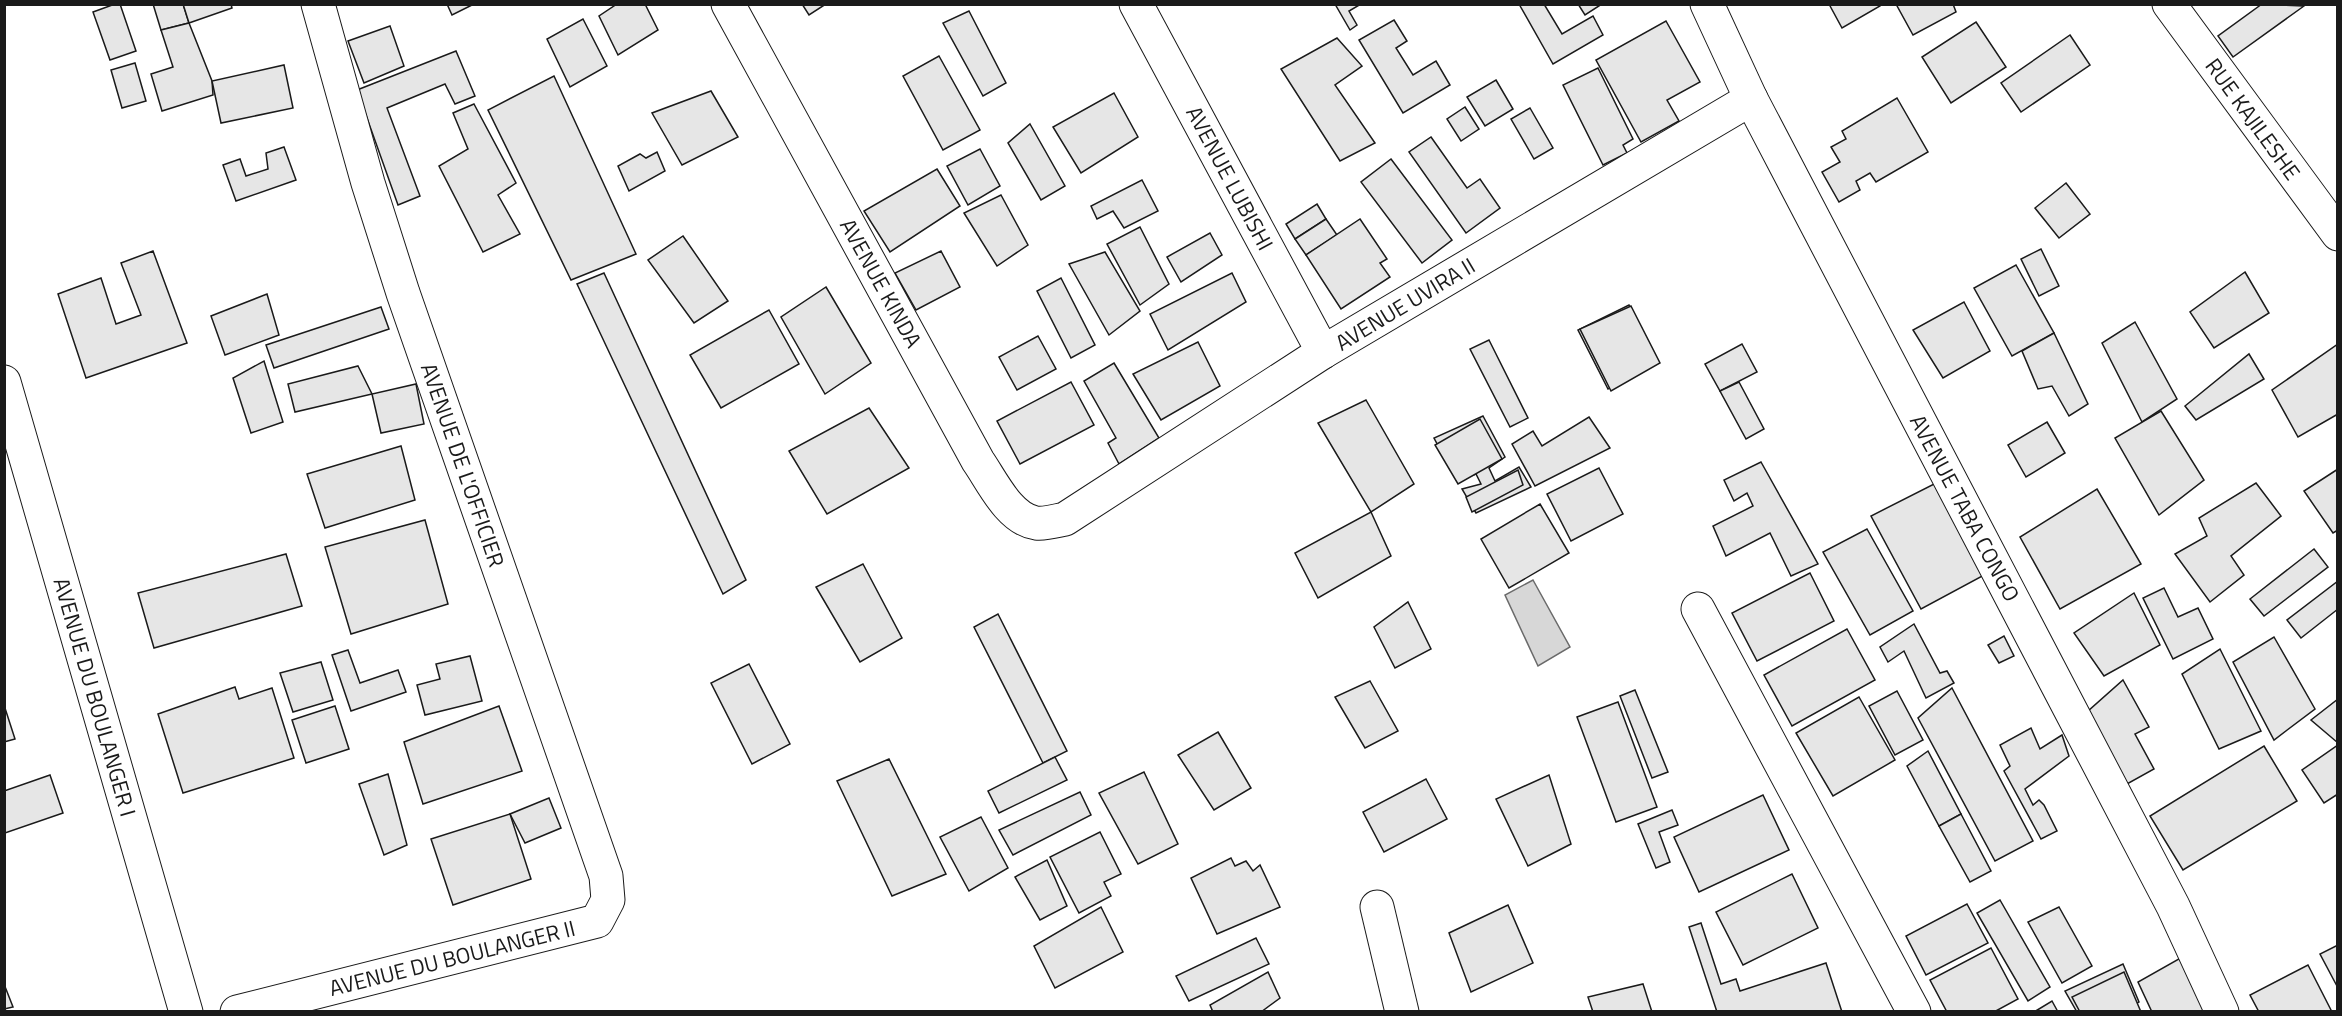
<svg xmlns="http://www.w3.org/2000/svg" width="2342" height="1016" font-family="'Titillium Web',sans-serif">
  <style>
    .water { fill: #d7d7d7; stroke: #6a6a6a; stroke-width: 1.5 }
    .building { fill: #e6e6e6; stroke: #1a1a1a; stroke-width: 1.5 }
    .lines { fill: none; stroke-linecap: round; stroke-linejoin: round }
    .minor-casing { stroke: #1a1a1a; stroke-width: 35 }
    .minor { stroke: #fff; stroke-width: 33 }
    .labels { text-anchor: middle; dominant-baseline: central; stroke-width: 4.5; stroke-linejoin: round; paint-order: stroke }
    .street-label { font-size: 22px; fill: #1a1a1a; stroke: #fff }
  </style>
  <rect width="100%" height="100%" fill="#fff"/>
  <polygon class="water" points="1533,580 1570,647 1538,666 1505,595"/>
  <g class="building">
    <polygon points="115,4 120,4 136,51 110,60 93,12"/>
    <polygon points="153,4 183,4 189,23 161,30"/>
    <polygon points="183,4 231,4 232,8 189,23"/>
    <polygon points="447,4 474,4 452,15"/>
    <polygon points="617,4 645,4 658,30 618,55 599,16"/>
    <polygon points="802,4 826,4 809,15"/>
    <polygon points="1335,4 1361,4 1349,11 1357,25 1350,30"/>
    <polygon points="1519,4 1544,4 1562,34 1593,16 1603,35 1553,64"/>
    <polygon points="1578,4 1602,4 1585,15"/>
    <polygon points="1829,4 1879,4 1880,6 1842,28"/>
    <polygon points="1896,4 1953,4 1956,12 1913,35"/>
    <polygon points="2262,4 2304,6 2233,57 2218,36"/>
    <polygon points="969,11 1006,83 983,96 943,23"/>
    <polygon points="583,19 607,66 570,87 547,39"/>
    <polygon points="1394,20 1407,41 1396,48 1413,75 1436,61 1450,85 1403,113 1359,40"/>
    <polygon points="1666,21 1700,82 1667,100 1679,121 1641,142 1596,60"/>
    <polygon points="1976,22 2006,67 1951,103 1922,57"/>
    <polygon points="189,23 212,81 213,95 162,111 151,74 173,67 161,30"/>
    <polygon points="390,26 404,66 364,83 348,41"/>
    <polygon points="2070,35 2090,65 2021,112 2001,83"/>
    <polygon points="1337,38 1362,66 1335,85 1375,143 1340,161 1281,69"/>
    <polygon points="456,51 475,96 455,104 445,84 387,108 420,196 398,205 357,90"/>
    <polygon points="939,56 980,130 943,150 903,76"/>
    <polygon points="135,63 146,101 122,108 111,70"/>
    <polygon points="284,65 293,108 221,123 212,81"/>
    <polygon points="1598,68 1633,139 1623,145 1627,153 1603,165 1563,85"/>
    <polygon points="554,76 636,254 571,280 488,110"/>
    <polygon points="1496,80 1513,109 1485,126 1467,97"/>
    <polygon points="711,91 738,137 682,165 652,113"/>
    <polygon points="1114,93 1138,137 1081,173 1053,127"/>
    <polygon points="1897,98 1928,152 1876,182 1870,173 1856,181 1860,190 1839,202 1822,172 1840,162 1831,147 1846,139 1842,131"/>
    <polygon points="474,104 516,183 498,195 520,234 483,252 439,166 468,149 453,113"/>
    <polygon points="1465,107 1479,129 1461,141 1447,119"/>
    <polygon points="1530,108 1553,148 1534,159 1511,119"/>
    <polygon points="1030,124 1065,186 1041,200 1008,143"/>
    <polygon points="1431,137 1467,188 1480,179 1500,208 1466,233 1409,152"/>
    <polygon points="284,147 296,180 236,201 223,165 240,159 246,176 268,169 266,153"/>
    <polygon points="980,149 1000,186 968,205 947,166"/>
    <polygon points="657,152 665,171 629,191 618,166 640,154 646,158"/>
    <polygon points="1391,159 1452,240 1422,263 1361,182"/>
    <polygon points="937,169 960,206 890,252 864,211"/>
    <polygon points="1142,180 1158,211 1124,228 1113,211 1097,219 1091,206"/>
    <polygon points="2066,183 2090,214 2059,238 2035,208"/>
    <polygon points="1001,195 1028,245 997,266 964,213"/>
    <polygon points="1317,204 1326,219 1295,239 1286,224"/>
    <polygon points="1326,219 1337,235 1306,255 1295,239"/>
    <polygon points="1360,219 1387,259 1380,263 1390,277 1341,309 1306,255"/>
    <polygon points="1140,227 1169,284 1140,305 1107,244"/>
    <polygon points="1210,233 1222,255 1181,282 1167,257"/>
    <polygon points="683,236 728,301 694,323 648,260"/>
    <polygon points="2041,249 2059,286 2039,296 2021,259"/>
    <polygon points="153,251 187,343 86,378 58,294 101,278 116,324 141,315 121,263"/>
    <polygon points="941,251 960,287 916,310 895,273"/>
    <polygon points="1105,252 1140,311 1109,335 1069,264"/>
    <polygon points="2016,265 2054,333 2012,356 1974,288"/>
    <polygon points="2245,272 2269,313 2214,348 2190,312"/>
    <polygon points="604,273 746,580 723,594 577,284"/>
    <polygon points="1232,273 1246,302 1168,350 1150,314"/>
    <polygon points="1061,278 1095,345 1071,358 1037,291"/>
    <polygon points="826,287 871,363 825,394 781,317"/>
    <polygon points="267,294 279,335 225,355 211,316"/>
    <polygon points="1964,302 1990,351 1943,378 1913,330"/>
    <polygon points="1629,305 1658,362 1608,389 1578,330"/>
    <polygon points="1631,306 1660,363 1611,391 1580,329"/>
    <polygon points="381,307 389,329 274,368 266,345"/>
    <polygon points="769,310 799,364 721,408 690,355"/>
    <polygon points="2135,322 2177,399 2142,422 2102,343"/>
    <polygon points="2054,333 2088,404 2069,416 2052,386 2038,389 2022,351"/>
    <polygon points="1038,336 1056,369 1017,390 999,357"/>
    <polygon points="1489,340 1528,418 1510,427 1470,349"/>
    <polygon points="1198,342 1220,386 1161,420 1133,374"/>
    <polygon points="1742,344 1757,372 1720,391 1705,364"/>
    <polygon points="2338,344 2338,414 2298,437 2272,390"/>
    <polygon points="2249,354 2264,379 2196,420 2185,406"/>
    <polygon points="264,361 283,422 251,433 233,378"/>
    <polygon points="1114,363 1159,438 1119,464 1108,443 1116,438 1084,381"/>
    <polygon points="358,366 372,394 295,412 288,384"/>
    <polygon points="1071,382 1094,425 1020,464 997,421"/>
    <polygon points="1739,382 1764,429 1746,439 1720,391"/>
    <polygon points="416,384 424,424 381,433 372,394"/>
    <polygon points="1366,400 1414,484 1371,512 1318,423"/>
    <polygon points="869,408 909,468 827,514 789,451"/>
    <polygon points="2161,411 2204,480 2159,515 2115,438"/>
    <polygon points="1483,416 1505,457 1489,468 1495,481 1519,467 1531,487 1476,513 1462,489 1481,484 1476,474 1457,481 1434,438"/>
    <polygon points="1589,417 1610,448 1535,486 1512,444 1533,431 1542,446"/>
    <polygon points="1480,419 1502,459 1458,484 1435,445"/>
    <polygon points="2047,422 2065,453 2026,477 2008,445"/>
    <polygon points="401,446 415,500 325,528 307,474"/>
    <polygon points="1761,462 1818,564 1791,576 1770,533 1726,556 1713,526 1753,506 1747,493 1734,501 1724,480"/>
    <polygon points="1599,468 1623,514 1571,541 1547,494"/>
    <polygon points="2338,469 2338,530 2333,533 2304,491"/>
    <polygon points="1518,470 1523,485 1472,512 1466,497"/>
    <polygon points="1940,481 1988,573 1921,609 1871,516"/>
    <polygon points="2256,483 2281,516 2231,556 2244,575 2210,602 2175,554 2207,536 2199,518"/>
    <polygon points="2097,489 2141,564 2060,609 2020,537"/>
    <polygon points="1540,504 1569,553 1509,588 1481,539"/>
    <polygon points="1371,512 1391,556 1318,598 1295,553"/>
    <polygon points="425,520 448,604 351,634 325,547"/>
    <polygon points="1867,529 1913,611 1870,635 1823,552"/>
    <polygon points="2314,549 2328,567 2264,616 2250,599"/>
    <polygon points="286,554 302,606 154,648 138,593"/>
    <polygon points="863,564 902,638 860,662 816,587"/>
    <polygon points="1810,573 1834,621 1757,661 1732,613"/>
    <polygon points="2338,581 2338,609 2301,638 2287,620"/>
    <polygon points="2164,588 2178,617 2198,608 2213,639 2173,659 2143,598"/>
    <polygon points="2134,593 2160,645 2104,676 2074,633"/>
    <polygon points="1408,602 1431,649 1395,668 1374,627"/>
    <polygon points="998,614 1067,751 1043,763 974,627"/>
    <polygon points="1914,624 1940,673 1947,671 1954,683 1926,698 1904,651 1888,662 1880,647"/>
    <polygon points="1847,629 1875,680 1792,726 1764,675"/>
    <polygon points="2004,636 2014,656 1999,663 1988,645"/>
    <polygon points="2274,637 2315,709 2274,740 2233,662"/>
    <polygon points="2220,649 2261,731 2219,749 2182,674"/>
    <polygon points="348,650 360,683 398,670 406,692 351,711 332,655"/>
    <polygon points="470,656 482,701 425,715 417,685 440,679 436,664"/>
    <polygon points="321,662 333,700 293,712 280,673"/>
    <polygon points="749,664 790,744 752,764 711,683"/>
    <polygon points="2123,680 2149,727 2135,734 2154,769 2127,784 2087,712"/>
    <polygon points="1370,681 1398,731 1365,748 1335,697"/>
    <polygon points="235,687 239,699 272,688 294,758 183,793 158,714"/>
    <polygon points="1952,688 2033,841 1995,861 1918,718"/>
    <polygon points="1635,690 1668,772 1652,778 1620,696"/>
    <polygon points="1897,691 1923,740 1895,755 1869,706"/>
    <polygon points="1859,697 1895,760 1833,796 1796,733"/>
    <polygon points="2338,699 2338,743 2311,720"/>
    <polygon points="1618,702 1657,807 1616,822 1577,717"/>
    <polygon points="4,705 15,739 4,742"/>
    <polygon points="335,706 349,749 306,763 292,720"/>
    <polygon points="499,706 522,771 423,804 404,742"/>
    <polygon points="2031,728 2040,749 2062,735 2069,756 2025,789 2033,805 2039,800 2044,805 2057,831 2041,839 2004,771 2010,766 2000,745"/>
    <polygon points="1218,732 1251,788 1214,810 1178,755"/>
    <polygon points="2338,745 2338,794 2324,803 2302,770"/>
    <polygon points="2264,746 2297,801 2183,870 2150,816"/>
    <polygon points="1928,751 1961,814 1939,826 1907,766"/>
    <polygon points="1055,757 1067,780 999,813 988,791"/>
    <polygon points="889,759 946,874 892,896 837,781"/>
    <polygon points="1144,772 1178,844 1138,864 1099,793"/>
    <polygon points="388,774 407,845 384,855 359,784"/>
    <polygon points="50,775 63,813 5,833 4,791"/>
    <polygon points="1549,775 1571,844 1528,866 1496,799"/>
    <polygon points="1426,779 1447,819 1384,852 1363,812"/>
    <polygon points="1080,792 1091,815 1013,855 999,830"/>
    <polygon points="1763,795 1789,850 1699,892 1674,837"/>
    <polygon points="549,798 561,828 525,843 510,814"/>
    <polygon points="1672,810 1678,825 1659,832 1670,862 1656,868 1638,824"/>
    <polygon points="510,814 531,879 453,905 431,839"/>
    <polygon points="1961,814 1991,871 1970,882 1939,826"/>
    <polygon points="981,817 1008,868 969,891 940,837"/>
    <polygon points="1100,832 1121,874 1104,882 1111,896 1079,913 1050,857"/>
    <polygon points="1231,858 1235,866 1246,861 1253,871 1260,865 1280,907 1217,934 1191,878"/>
    <polygon points="1047,860 1067,906 1040,920 1015,877"/>
    <polygon points="1792,874 1818,928 1743,965 1716,912"/>
    <polygon points="2000,900 2050,987 2028,1001 1977,913"/>
    <polygon points="1967,904 1988,943 1926,975 1906,936"/>
    <polygon points="1508,905 1533,963 1471,992 1449,933"/>
    <polygon points="1101,907 1123,952 1055,988 1034,946"/>
    <polygon points="2059,907 2092,966 2062,983 2028,922"/>
    <polygon points="1701,923 1721,984 1736,979 1740,991 1826,963 1842,1012 1717,1012 1689,927"/>
    <polygon points="1256,938 1269,964 1189,1001 1176,976"/>
    <polygon points="2338,945 2338,988 2320,954"/>
    <polygon points="1991,948 2018,999 1994,1012 1947,1012 1930,980"/>
    <polygon points="2184,956 2208,1012 2152,1012 2138,982"/>
    <polygon points="2123,964 2139,1002 2128,1009 2130,1012 2077,1012 2065,991"/>
    <polygon points="2308,965 2332,1012 2259,1012 2250,995"/>
    <polygon points="1268,972 1280,998 1261,1012 1213,1012 1210,1005"/>
    <polygon points="2124,972 2141,1012 2080,1012 2072,997"/>
    <polygon points="4,984 13,1007 4,1009"/>
    <polygon points="1643,984 1652,1012 1593,1012 1588,997"/>
    <polygon points="2052,1001 2058,1012 2034,1012"/>
  </g>
  <g class="lines">
    <g class="minor-casing">
      <g id="minor">
        <path d="M728,4l250,457c14,20 31,58 58,62 10,1 19,-2 29,-4l258,-167 428,-253"/>
        <polyline points="1136,4 1323,352"/>
        <polyline points="1707,4 1751,99 2173,906 2222,1012"/>
        <polyline points="2169,4 2338,234"/>
        <polyline points="4,382 186,1012"/>
        <polyline points="1698,609 1914,1012"/>
        <polyline points="1377,907 1402,1012"/>
        <polyline points="237,1012 597,921 608,900 606,876 403,293 368,183 318,4"/>
      </g>
    </g>
    <use href="#minor" class="minor"/>
  </g>
  <g class="labels">
    <g class="street-label">
      <text transform="translate(2253 119) rotate(54)">RUE KAJILESHE</text>
      <text transform="translate(1230 178) rotate(62)">AVENUE LUBISHI</text>
      <text transform="translate(881 283) rotate(61)">AVENUE KINDA</text>
      <text transform="translate(1405 304) rotate(-31)">AVENUE UVIRA II</text>
      <text transform="translate(463 465) rotate(71)">AVENUE DE L'OFFICIER</text>
      <text transform="translate(1965 508) rotate(62)">AVENUE TABA CONGO</text>
      <text transform="translate(95 697) rotate(74)">AVENUE DU BOULANGER I</text>
      <text transform="translate(452 958) rotate(-14)">AVENUE DU BOULANGER II</text>
    </g>
  </g>
  <rect width="2342" height="1016" fill="none" stroke="#1a1a1a" stroke-width="12"/>
</svg>
